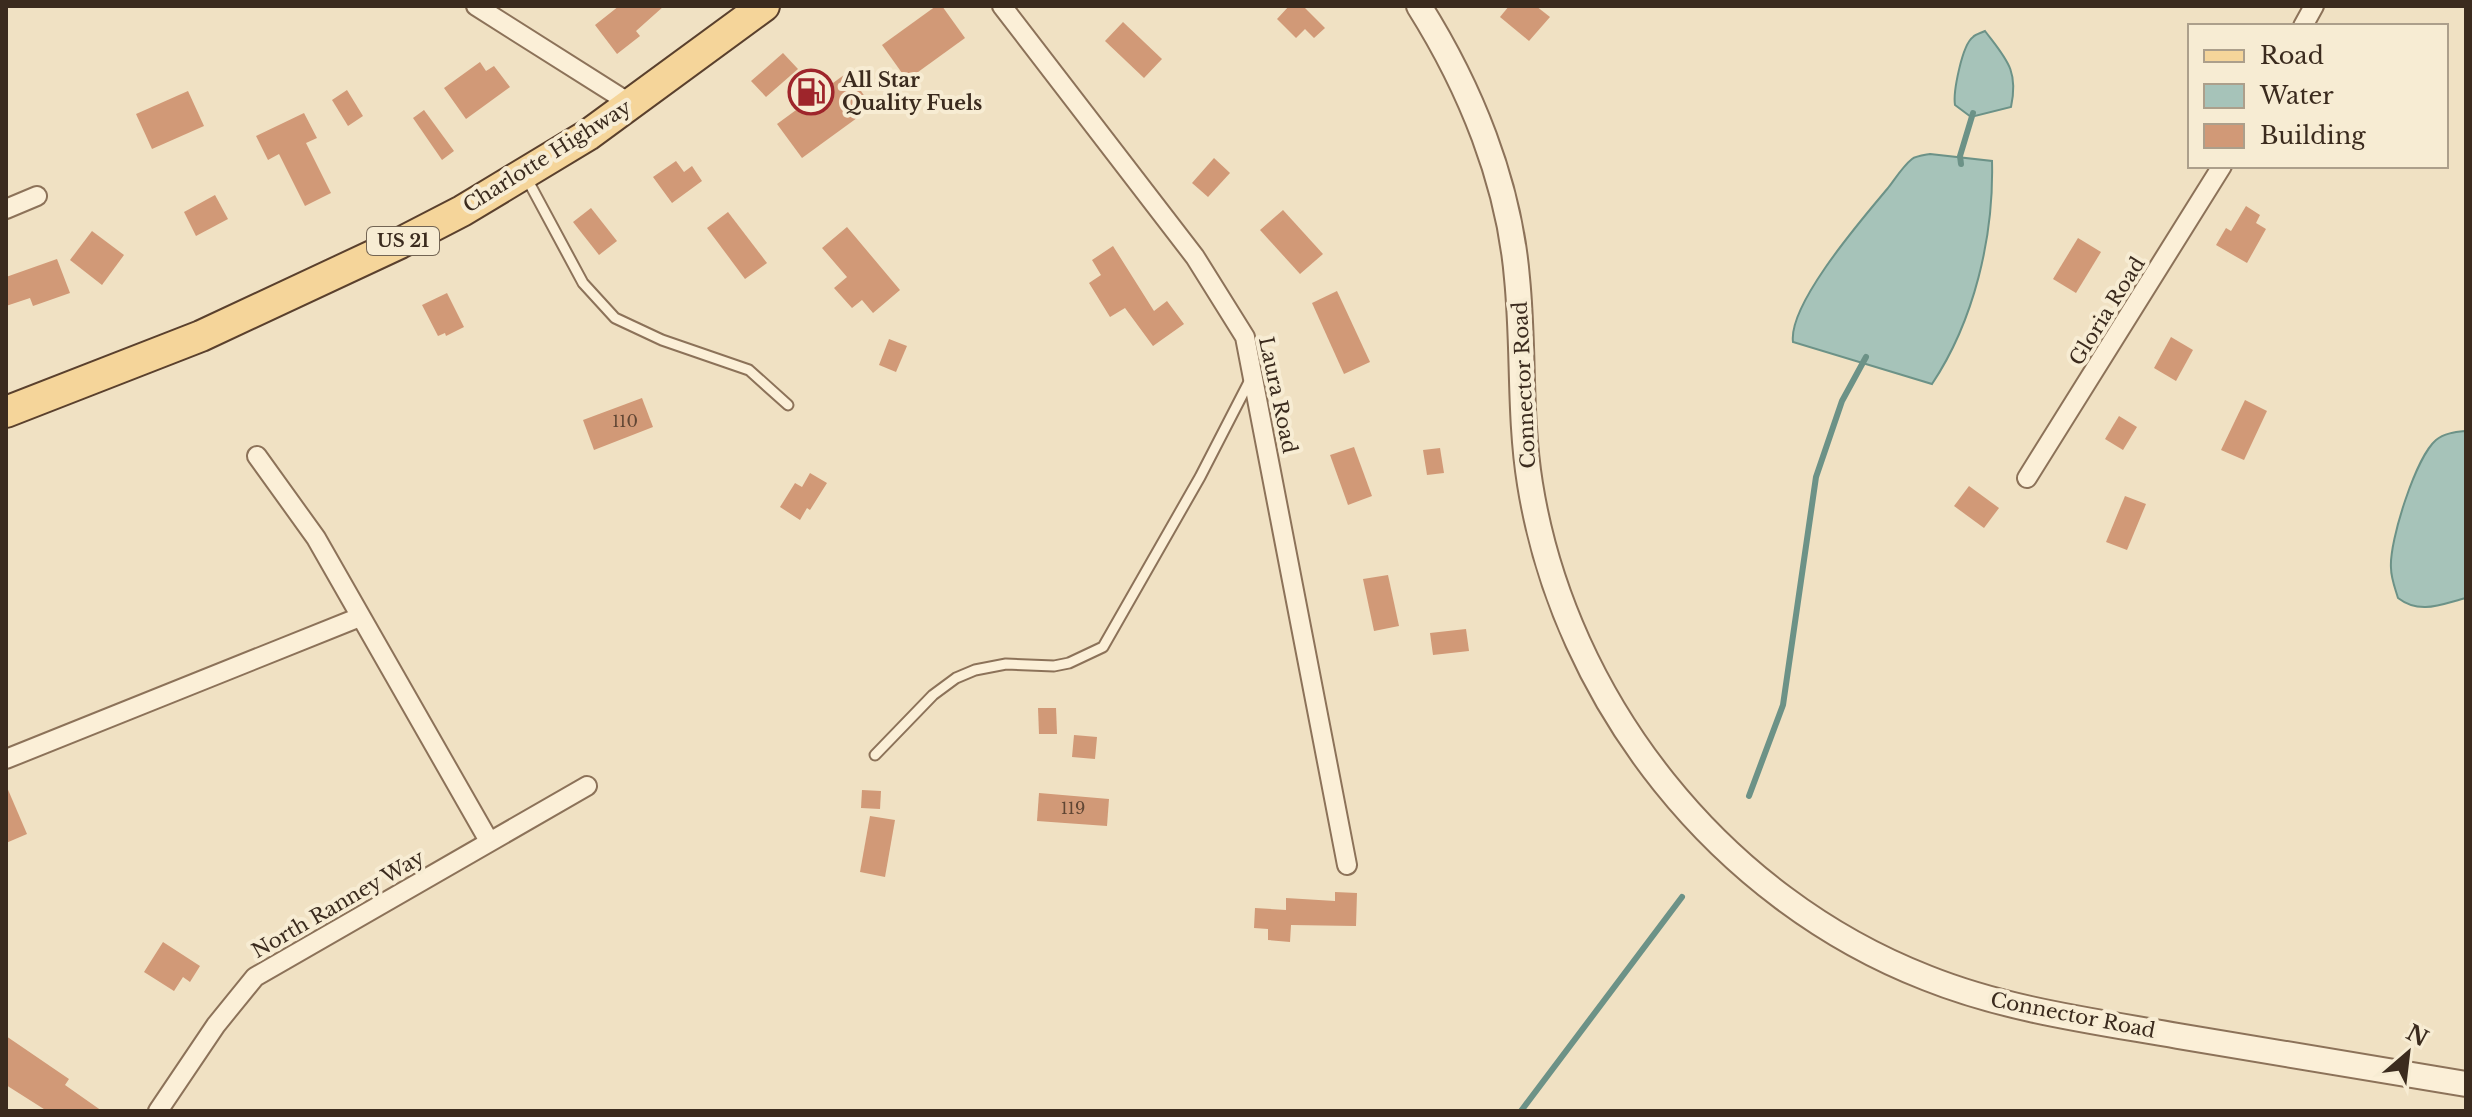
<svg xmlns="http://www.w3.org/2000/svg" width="2472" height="1117" font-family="'Libre Baskerville',serif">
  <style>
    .water { fill: #a6c3b9; stroke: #6c9287; stroke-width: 2 }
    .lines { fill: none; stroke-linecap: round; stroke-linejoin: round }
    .stream { stroke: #6c9287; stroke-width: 6 }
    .building { fill: #d19977 }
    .service-casing { stroke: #8c7259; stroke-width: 13 }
    .minor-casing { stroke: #8c7259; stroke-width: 22 }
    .tertiary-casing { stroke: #8c7259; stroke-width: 28 }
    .primary-casing { stroke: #5a402d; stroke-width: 34 }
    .service { stroke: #fbefd7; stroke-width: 9 }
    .minor { stroke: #fbefd7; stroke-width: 18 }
    .tertiary { stroke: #fbefd7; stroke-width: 24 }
    .primary { stroke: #f5d59a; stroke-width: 30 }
    .labels { text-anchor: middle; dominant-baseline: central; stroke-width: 8; stroke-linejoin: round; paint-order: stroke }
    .number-label { font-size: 16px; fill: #604634 }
    .shield { fill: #f7ecd3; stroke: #736554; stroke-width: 2 }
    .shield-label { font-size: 18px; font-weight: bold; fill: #3b2b1e }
    .poi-label { font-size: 20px; font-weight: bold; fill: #3b2b1e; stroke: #f7ecd3; text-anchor: start }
    .street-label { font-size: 20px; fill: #3b2b1e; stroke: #f7ecd3 }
  </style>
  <rect width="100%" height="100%" fill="#f0e1c3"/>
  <g class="water">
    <path d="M1985,31c21,28 34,39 26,76l-40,10 -16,-12c-2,-13 7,-60 18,-68 3,-3 8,-4 12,-6z"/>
    <path d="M1930,154l62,7c2,76 -18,160 -60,223l-139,-42c-5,-38 70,-124 95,-154 7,-9 15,-22 24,-29 4,-3 13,-4 18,-5z"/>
    <path d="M2466,431v167c-24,6 -46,17 -68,0 -3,-10 -7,-20 -7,-30 -2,-27 25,-111 45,-128 8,-7 20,-8 30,-9z"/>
  </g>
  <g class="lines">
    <g class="stream">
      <polyline points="1961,164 1960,156 1973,113"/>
      <polyline points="1749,796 1783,705 1816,477 1842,401 1866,357"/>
      <polyline points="1521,1111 1682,897"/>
    </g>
  </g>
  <g class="building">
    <polygon points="619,6 664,6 636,31 640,36 617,54 595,25"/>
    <polygon points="936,6 942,6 965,38 907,80 882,45"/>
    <polygon points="1289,6 1303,6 1325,28 1314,38 1305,29 1296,38 1277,19"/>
    <polygon points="1509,6 1536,6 1550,17 1529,41 1500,17"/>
    <polygon points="1123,22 1162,59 1144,78 1105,41"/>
    <polygon points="783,53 798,69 766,97 751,81"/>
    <polygon points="480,62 486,71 494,66 510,87 466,119 444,88"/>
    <polygon points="848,72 872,107 802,158 777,124"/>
    <polygon points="347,90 363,116 348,126 332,100"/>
    <polygon points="188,91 204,126 152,149 136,114"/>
    <polygon points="424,110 454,151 442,160 413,118"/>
    <polygon points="304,113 317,138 306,143 331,193 305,206 279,154 268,160 256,136"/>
    <polygon points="1214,158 1230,173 1208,197 1192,183"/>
    <polygon points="676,161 684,172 692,166 702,181 672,203 653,177"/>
    <polygon points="215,195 228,219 196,236 184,212"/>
    <polygon points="2246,206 2260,215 2256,223 2266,229 2247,263 2216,245 2226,228 2231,231"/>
    <polygon points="591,208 617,241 599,255 573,222"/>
    <polygon points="1283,210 1323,254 1300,274 1260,230"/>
    <polygon points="728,212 767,263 745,279 707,228"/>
    <polygon points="847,227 900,290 873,313 862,300 852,308 834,288 847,277 822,248"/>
    <polygon points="92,231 124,255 102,285 70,260"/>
    <polygon points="2078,238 2101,252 2076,293 2053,279"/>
    <polygon points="1113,246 1154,311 1167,301 1184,324 1153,346 1125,308 1110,317 1089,283 1101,275 1092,260"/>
    <polygon points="57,259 70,293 33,306 30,298 6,306 6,277"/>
    <polygon points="1337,291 1370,362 1344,374 1312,303"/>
    <polygon points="447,293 464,327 446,336 445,333 438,336 422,305"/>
    <polygon points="2171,337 2193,350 2176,381 2154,368"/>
    <polygon points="889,339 907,346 896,372 879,365"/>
    <polygon points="642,398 653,427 594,450 583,420"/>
    <polygon points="2245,400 2267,411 2244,460 2221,450"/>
    <polygon points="2119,416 2137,427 2123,450 2105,439"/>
    <polygon points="1354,447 1372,496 1348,505 1330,455"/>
    <polygon points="1440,448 1444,473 1427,475 1423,450"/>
    <polygon points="810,473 827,483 810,510 807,508 800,520 780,507 795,483 802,487"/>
    <polygon points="1969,486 1999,508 1984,528 1954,506"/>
    <polygon points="2125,496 2146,504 2127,550 2106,542"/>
    <polygon points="1388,575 1399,626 1374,631 1363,579"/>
    <polygon points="1466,629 1469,651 1433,655 1430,633"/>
    <polygon points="1038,708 1056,708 1057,734 1039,734"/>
    <polygon points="1074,735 1097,737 1095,759 1072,757"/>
    <polygon points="6,785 27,834 6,843"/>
    <polygon points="862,790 881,791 880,809 861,808"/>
    <polygon points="1039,793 1109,799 1107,826 1037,821"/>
    <polygon points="870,816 895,820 885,877 860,872"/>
    <polygon points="1335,892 1357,893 1356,926 1291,925 1290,942 1268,940 1268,929 1254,928 1255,908 1286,910 1286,898 1335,901"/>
    <polygon points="163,942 200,966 190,982 183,977 174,991 144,972"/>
    <polygon points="6,1036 69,1079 65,1085 102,1111 47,1111 6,1085"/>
  </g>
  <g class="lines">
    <g class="service-casing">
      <g id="service">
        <polyline points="526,177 583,283 615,318 662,340 749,370 788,405"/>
        <polyline points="875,755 933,695 956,678 975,670 1006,664 1054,666 1069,663 1103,647 1200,477 1251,378"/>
      </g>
    </g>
    <g class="minor-casing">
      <g id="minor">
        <polyline points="476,6 631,104"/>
        <polyline points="1002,6 1195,257 1245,337 1347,865"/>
        <polyline points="2303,26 2314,6"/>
        <polyline points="6,209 37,196"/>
        <polyline points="257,456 316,538 489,841"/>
        <polyline points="2027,478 2222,166"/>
        <polyline points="6,759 360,617"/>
        <polyline points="158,1111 216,1025 255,977 587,786"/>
      </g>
    </g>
    <g class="tertiary-casing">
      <path id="tertiary" d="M1419,6c51,81 90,176 98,272 7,69 2,138 13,206 35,218 191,414 397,494 80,32 166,43 251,58 96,16 192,32 288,48"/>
    </g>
    <g class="primary-casing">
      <polyline id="primary" points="6,412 201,336 400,243 462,211 588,135 764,6"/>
    </g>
    <use href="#service" class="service"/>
    <use href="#minor" class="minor"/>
    <use href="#tertiary" class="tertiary"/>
    <use href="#primary" class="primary"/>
  </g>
  <defs>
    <g id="fuel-ring" transform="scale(2.3)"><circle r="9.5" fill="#f7ecd3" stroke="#9e252b" stroke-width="1.5"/><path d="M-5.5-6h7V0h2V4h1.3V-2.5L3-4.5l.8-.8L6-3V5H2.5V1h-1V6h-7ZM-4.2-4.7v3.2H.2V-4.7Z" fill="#9e252b"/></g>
  </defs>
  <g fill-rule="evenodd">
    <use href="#fuel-ring" x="811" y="92"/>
  </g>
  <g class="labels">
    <g class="number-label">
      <text x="625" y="421">110</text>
      <text x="1073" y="808">119</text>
    </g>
    <rect class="shield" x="367" y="227" width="72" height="28" rx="6"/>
    <g class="shield-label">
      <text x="403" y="241">US 21</text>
    </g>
    <g class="poi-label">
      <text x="842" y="80">All Star<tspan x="842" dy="23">Quality Fuels</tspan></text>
    </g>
    <g class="street-label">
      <text transform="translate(547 156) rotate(-32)">Charlotte Highway</text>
      <text transform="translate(2107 311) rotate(-58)">Gloria Road</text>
      <text transform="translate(1524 385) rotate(-93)">Connector Road</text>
      <text transform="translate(1278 395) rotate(78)">Laura Road</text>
      <text transform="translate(338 904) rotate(-30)">North Ranney Way</text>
      <text transform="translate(2073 1015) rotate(11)">Connector Road</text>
    </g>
  </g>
  <rect width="2472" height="1117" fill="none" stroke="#3b2b1e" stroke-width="16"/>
  <rect x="2188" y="24" width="260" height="144" fill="#f7ecd3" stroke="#ac9f8b" stroke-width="2"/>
  <rect x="2204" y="50" width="40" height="12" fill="#f5d59a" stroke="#ac9f8b" stroke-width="2"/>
  <text x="2260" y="64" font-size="24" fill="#3b2b1e">Road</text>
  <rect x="2204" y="84" width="40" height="24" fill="#a6c3b9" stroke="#ac9f8b" stroke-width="2"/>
  <text x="2260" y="104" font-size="24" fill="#3b2b1e">Water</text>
  <rect x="2204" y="124" width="40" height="24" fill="#d19977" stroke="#ac9f8b" stroke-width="2"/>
  <text x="2260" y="144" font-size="24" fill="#3b2b1e">Building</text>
  <g transform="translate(2408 1053) rotate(28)" stroke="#f7ecd3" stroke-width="6" paint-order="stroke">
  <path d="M0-6L14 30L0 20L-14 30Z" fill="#3b2b1e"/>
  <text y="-12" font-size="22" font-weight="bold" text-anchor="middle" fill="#3b2b1e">N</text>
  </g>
</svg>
